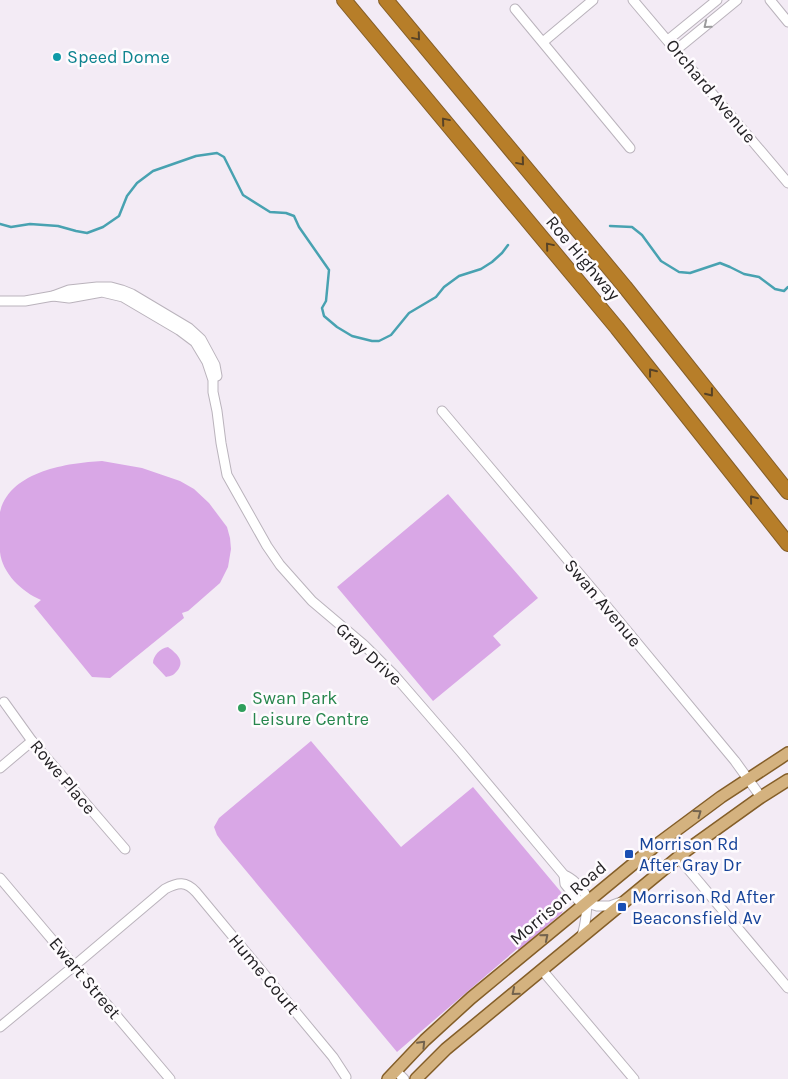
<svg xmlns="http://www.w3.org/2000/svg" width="788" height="1079" font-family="Karla,sans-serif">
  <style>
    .green { fill: #d9a7e6 }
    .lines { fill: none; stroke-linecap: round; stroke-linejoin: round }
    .stream { stroke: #48a2b1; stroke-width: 2.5 }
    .minor-casing { stroke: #bab3bc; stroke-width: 11 }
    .major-casing { stroke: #845e28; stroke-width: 14 }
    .highway-casing { stroke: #845e28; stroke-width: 16 }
    .minor { stroke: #fff; stroke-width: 9 }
    .major { stroke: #d4b27f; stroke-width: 11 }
    .highway { stroke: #b77e29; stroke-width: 14 }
    .oneway { stroke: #9c9c9d }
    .oneway2 { stroke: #574226 }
    .oneway3 { stroke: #73634e }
    .culture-dot { fill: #0f9aa8; stroke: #fefbfe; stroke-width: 2 }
    .leisure-dot { fill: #2e9e5b; stroke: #fefbfe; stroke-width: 2 }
    .transit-dot { fill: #1a4fb4; stroke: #fefbfe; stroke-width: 2 }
    .labels { text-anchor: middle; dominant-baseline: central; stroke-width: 5; stroke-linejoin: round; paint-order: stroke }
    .culture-label { font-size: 18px; fill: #0d838f; stroke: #fefbfe; text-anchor: start }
    .street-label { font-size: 18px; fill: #242225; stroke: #fefbfe }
    .leisure-label { font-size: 18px; fill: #27864d; stroke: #fefbfe; text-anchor: start }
    .transit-label { font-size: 18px; fill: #164399; stroke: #fefbfe; text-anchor: start }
  </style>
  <rect width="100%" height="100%" fill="#f3ebf5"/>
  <g class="green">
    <path d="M102,461l40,7 38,13 14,8 15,14 18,24 3,11 1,11 -3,18 -8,16 -32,28 -6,2 2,5 -74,60 -18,-1 -58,-71 7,-6c-19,-8 -39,-27 -41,-48 0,-13 0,-27 0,-40 10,-41 67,-49 102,-51z"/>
    <polygon points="448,494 538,598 493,636 501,645 433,701 337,587"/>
    <path d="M168,647c8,6 18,14 9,24 -3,4 -6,5 -11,6l-13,-14c0,-7 7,-15 15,-16z"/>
    <polygon points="311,741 401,847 473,787 561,892 566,901 562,913 518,951 518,948 397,1052 222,842 217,835 214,827 219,818"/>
  </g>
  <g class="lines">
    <g class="stream">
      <polyline points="0,224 11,227 30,224 58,226 76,231 87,233 103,227 119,216 127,196 137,183 153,171 196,156 217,153 224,157 243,195 270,212 286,213 294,216 299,227 329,270 326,301 322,308 324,316 337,327 352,336 372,341 379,341 391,335 409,313 436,297 444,287 459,276 481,269 492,262 502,253 508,245"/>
      <polyline points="610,226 632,227 642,235 661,261 679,272 690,273 720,263 730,267 744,274 759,277 775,289 784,291 788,287"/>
    </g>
    <g class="minor-casing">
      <g id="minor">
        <polyline points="633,0 788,183"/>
        <polyline points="770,0 788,22"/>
        <polyline points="515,9 630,148"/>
        <polyline points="668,40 717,0"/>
        <polyline points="543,42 593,0"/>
        <polyline points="676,50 737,0"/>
        <path d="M53,296l16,2 33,-6 21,5 56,33 16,12 12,20 6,18v12l4,19 4,32 6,32 40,71 13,19 32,36 52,44 31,31 65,75 104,124c8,3 17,12 21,19 4,8 0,33 -3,41"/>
        <polyline points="0,301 25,301 53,296 69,290 97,287 111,287 122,290 132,294 189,328 201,339 215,365 217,376"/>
        <polyline points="442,411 599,597 735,761 761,797"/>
        <polyline points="4,702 32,741 125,849"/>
        <polyline points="0,768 32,741"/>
        <polyline points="678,857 788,988"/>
        <polyline points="564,875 565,884 578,900 597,906 610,906 621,902"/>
        <polyline points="0,878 170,1079"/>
        <polyline points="542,970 634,1079"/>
        <path d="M0,1027l74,-61 91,-77c13,-7 21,-8 31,3l137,165 13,20"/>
        <polyline points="396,1071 404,1079"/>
      </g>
    </g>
    <g class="major-casing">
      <g id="major">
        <polyline points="388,1079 425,1040 471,998 655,846 721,797 788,753"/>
        <polyline points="416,1079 446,1049 687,850 761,797 788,780"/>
      </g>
    </g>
    <g class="highway-casing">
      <g id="highway">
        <polyline points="344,0 617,328 788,544"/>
        <polyline points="386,0 625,287 788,492"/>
      </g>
    </g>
    <use href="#minor" class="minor"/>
    <use href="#major" class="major"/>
    <use href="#highway" class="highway"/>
  </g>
  <defs><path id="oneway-chevron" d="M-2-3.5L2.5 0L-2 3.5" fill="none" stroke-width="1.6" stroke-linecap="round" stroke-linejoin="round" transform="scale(1.25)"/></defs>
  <use class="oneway" href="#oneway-chevron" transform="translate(707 25) rotate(141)"/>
  <g class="oneway2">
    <use href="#oneway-chevron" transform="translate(417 37) rotate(50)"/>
    <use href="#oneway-chevron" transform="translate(445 121) rotate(-130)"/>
    <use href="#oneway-chevron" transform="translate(521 162) rotate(50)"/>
    <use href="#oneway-chevron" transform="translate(549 246) rotate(-130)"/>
    <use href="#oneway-chevron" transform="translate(652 372) rotate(-128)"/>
    <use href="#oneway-chevron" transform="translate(710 393) rotate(52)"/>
    <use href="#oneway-chevron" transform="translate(753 499) rotate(-128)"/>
  </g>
  <g class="oneway3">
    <use href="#oneway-chevron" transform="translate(698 813) rotate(-36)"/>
    <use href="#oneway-chevron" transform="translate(545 937) rotate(-40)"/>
    <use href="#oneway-chevron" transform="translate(515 992) rotate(140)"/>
    <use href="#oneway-chevron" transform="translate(422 1044) rotate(-46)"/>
  </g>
  <circle class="culture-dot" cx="57" cy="57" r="5"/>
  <circle class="leisure-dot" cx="242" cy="708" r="5"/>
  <g class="transit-dot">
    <rect x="624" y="849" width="10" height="10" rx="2.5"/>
    <rect x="617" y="902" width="10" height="10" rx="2.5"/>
  </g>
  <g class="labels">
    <g class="culture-label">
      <text x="67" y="57">Speed Dome</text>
    </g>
    <g class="street-label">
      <text transform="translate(711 91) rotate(50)">Orchard Avenue</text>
      <text transform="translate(583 258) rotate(50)">Roe Highway</text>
      <text transform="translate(603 603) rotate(50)">Swan Avenue</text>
      <text transform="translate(369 654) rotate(43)">Gray Drive</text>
      <text transform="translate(63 777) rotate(50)">Rowe Place</text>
      <text transform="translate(558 903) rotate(-40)">Morrison Road</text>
      <text transform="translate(264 974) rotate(50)">Hume Court</text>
      <text transform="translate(85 978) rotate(50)">Ewart Street</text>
    </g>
    <g class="leisure-label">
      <text x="252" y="698">Swan Park<tspan x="252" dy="21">Leisure Centre</tspan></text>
    </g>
    <g class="transit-label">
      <text x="639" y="844">Morrison Rd<tspan x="639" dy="21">After Gray Dr</tspan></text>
      <text x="632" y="897">Morrison Rd After<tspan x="632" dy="21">Beaconsfield Av</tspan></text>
    </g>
  </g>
</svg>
